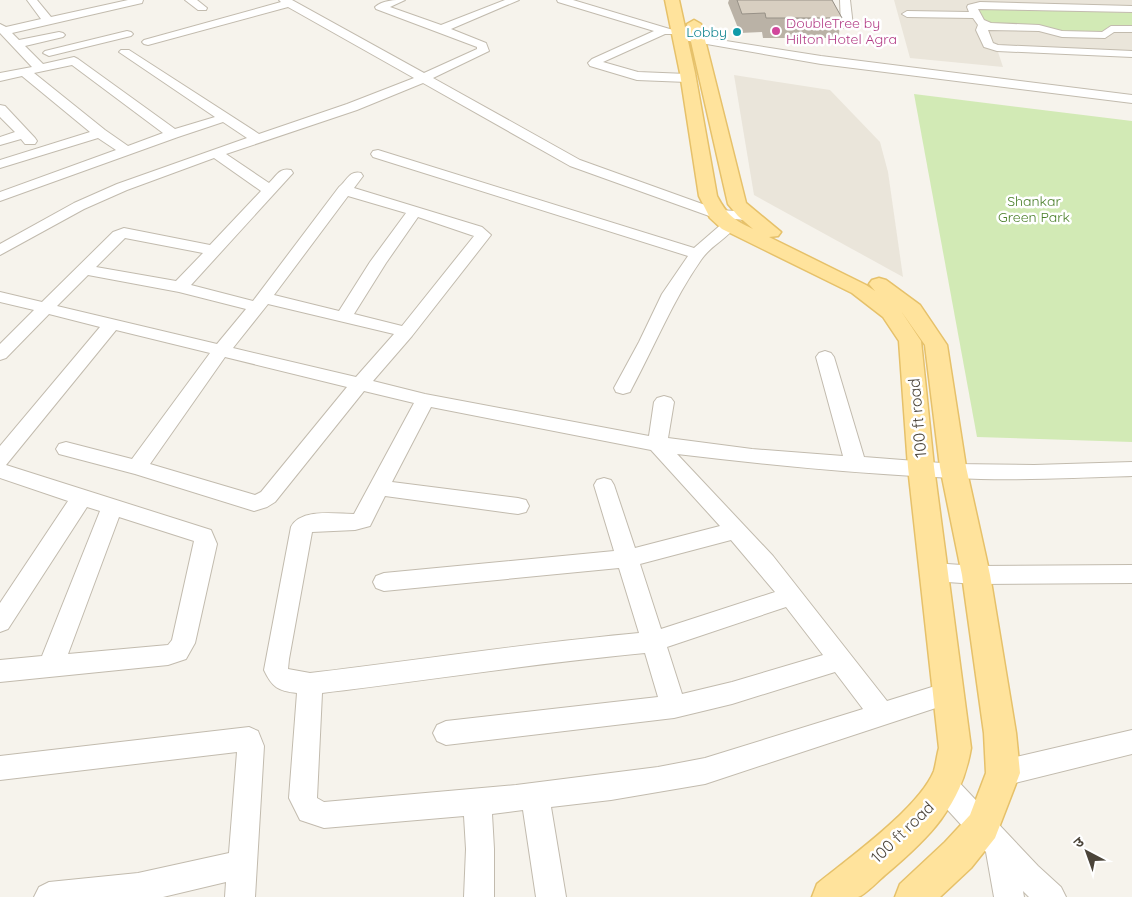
<svg xmlns="http://www.w3.org/2000/svg" width="1132" height="897" font-family="Quicksand,'Noto Sans Devanagari',sans-serif">
  <style>
    .residential { fill: #eae5da }
    .green { fill: #d2eab5 }
    .lines { fill: none; stroke-linecap: round; stroke-linejoin: round }
    .minor-casing { stroke: #c2bbae; stroke-width: 2 }
    .major-casing { stroke: #e6c16a; stroke-width: 3 }
    .minor { fill: #fff; fill-rule: evenodd }
    .major { fill: #ffe39c; fill-rule: evenodd }
    .wall { fill: #bab2a6 }
    .building { fill: #d8cfc1; stroke: #979187 }
    .hotel-dot { fill: #d1479c; stroke: #fff; stroke-width: 2 }
    .culture-dot { fill: #0f9aa8; stroke: #fff; stroke-width: 2 }
    .labels { text-anchor: middle; dominant-baseline: central; stroke-width: 5; stroke-linejoin: round; paint-order: stroke }
    .far-hotel-label { font-size: 14px; fill: #b23c85; stroke: #fff; text-anchor: start }
    .far-culture-label { font-size: 14px; fill: #0d838f; stroke: #fff; text-anchor: end }
    .far-park-label { font-size: 14px; fill: #4a7f2a; stroke: #fff }
    .street-label { font-size: 16px; fill: #4b4439; stroke: #fff }
  </style>
  <rect width="100%" height="100%" fill="#f6f3ec"/>
  <g class="residential">
    <polygon points="894,0 1132,0 1132,53 997,49 1003,67 910,58"/>
    <polygon points="734,75 830,90 880,142 888,172 903,277 754,195"/>
  </g>
  <g class="green">
    <polygon points="984,7 1132,13 1132,27 1108,27 1101,33 1059,32 993,25 984,22 977,10 978,8"/>
    <polygon points="914,94 1132,121 1132,442 977,437"/>
  </g>
  <g class="lines">
    <g class="minor-casing">
      <g id="minor">
        <path d="M27,0h10l14,17 77,-17h15l-1,3 -130,30 7,7 40,-8 4,1 2,2 -2,2 -38,9 18,18 31,-7 4,2 97,70 40,-12 -96,-65 2,-2h8l130,84 88,-30 67,-26 -126,-71 -140,38 -4,-1 -2,-2 2,-2 137,-38 -2,-2h13l132,73 53,-24v-2l-101,-38 -1,-2c8,-7 19,-7 30,-7l-15,7 51,18 64,-25h14l-68,29 35,14 3,8 -56,27 147,82 139,50 32,2 3,3 -3,3 -5,2 -34,-3 -142,-51 -147,-83 -66,27 -131,44 43,29c7,-7 11,-16 22,-13l2,3 -102,112 62,16 86,-114c8,-6 10,-17 22,-14l2,3 -9,12 128,39 9,8 -79,101 -39,45 52,13 224,42 5,-34 3,-4 7,-2 7,2 3,4 -6,36 84,11 91,7 -27,-99 3,-4 6,-2 6,2 3,4 30,100 90,7 80,1 98,-3v14c-59,2 -119,5 -178,2 -93,-4 -185,-13 -277,-24l96,102 114,145 61,-19 9,3 4,8 -4,8 -252,83 -94,16 -60,7 15,90h-30l-13,-87 -31,4 2,35v48h-30l2,-48 -2,-33 -140,12 -24,-8 -11,-22 8,-105c-19,-2 -25,-6 -33,-23l27,-143c10,-19 45,-13 63,-13l60,-111 -50,-12 -89,111 -8,5 -13,4 -119,-37 -76,-20 -3,-5 3,-5 7,-2 66,17 78,-106 -94,-23 -110,135 205,65 6,14 -22,99 -9,16 -18,6 -168,17v-22l42,-4 58,-145 -13,-4 -79,122 -8,3v-29l68,-102 -68,-23v-32l100,-119 -51,-13 -43,44 -6,2v-16l34,-34 -34,-8v-10l42,10 71,-70 11,-4 86,17 51,-54 -47,-33 -87,32 -43,19 -84,46v-11l74,-41 43,-19 130,-46 -24,-16 -45,15 -178,64v-9l116,-42 -18,-12 -98,30v-8l90,-28 -68,-56 -22,5v-8l32,-6 -32,-34v-9l6,3 35,-8zM72,65l91,68 -35,13 -23,-16 -71,-57zM348,196l58,17 -36,49 -31,49 -65,-16zM418,217l56,19 -72,90 -48,-12 32,-51zM125,238l78,15 -27,28 -80,-14zM88,275l91,17 67,17 -29,35 -160,-38zM268,304l126,30 -38,43 -123,-29zM225,357l122,30 -86,105 -6,3 -105,-31zM431,407l220,43 69,76 -85,22 -21,-63 -3,-5 -7,-2 -7,2 -3,5 20,66 -230,22 -8,3 -3,6 3,6 8,3 235,-23 20,65c-110,10 -219,27 -329,40l-22,-4 1,-10 23,-127 43,-2 15,-4 15,-30 133,18 8,-2 3,-6 -3,-6 -8,-2 -126,-16zM119,517l75,24 -22,99 -4,5 -100,9zM731,540l44,52 -114,37 -21,-65zM786,607l37,48 -91,27 -50,12 -15,-47zM645,653l13,44 -212,24 -9,4 -4,8 4,8 9,4 228,-27 58,-14 103,-32 28,37 -158,49 -47,9 -142,18 -192,17 -7,-4 5,-105c108,-13 215,-30 323,-40z"/>
        <polygon points="185,0 197,0 207,8 206,10 198,10"/>
        <polygon points="557,0 573,0 673,30 675,32 673,34 665,34 603,62 638,72 687,74 693,78 687,82 637,80 590,66 588,63 592,59 654,31 558,2"/>
        <polygon points="840,0 850,0 853,26 851,28 843,28 841,26"/>
        <polygon points="980,2 1132,6 1132,12 978,9 984,20 991,23 1039,25 1062,31 1102,32 1111,26 1132,26 1132,32 1114,32 1105,38 1062,37 1039,31 988,30 993,43 998,45 1132,51 1132,57 997,51 984,47 976,30 978,25 973,18 907,17 902,14 907,11 969,12 967,7 968,5"/>
        <polygon points="127,31 131,32 133,34 131,36 49,56 43,53 45,51"/>
        <polygon points="682,34 821,56 1132,95 1132,103 821,64 678,39 676,37"/>
        <polygon points="0,105 5,106 35,138 37,141 35,144 25,144 21,139 0,145 0,137 15,132 0,117"/>
        <path d="M378,150l316,98 30,-26h10l3,3c-10,14 -27,21 -36,35 -28,40 -46,85 -69,128l-2,4 -7,2 -7,-2 -2,-4 25,-46 23,-48 26,-38 -315,-99 -2,-3 2,-3z"/>
        <polygon points="933,563 976,566 1132,565 1132,583 976,584 933,581 925,578 922,572 925,566"/>
        <polygon points="249,727 258,731 264,746 255,897 225,897 226,882 163,897 34,897 39,887 49,882 138,873 229,853 237,752 0,780 0,756"/>
        <polygon points="1132,730 1132,754 1003,786 993,782 990,773 993,764 1003,760"/>
        <polygon points="944,773 954,777 1038,866 1061,887 1066,897 1029,897 1023,891 1024,897 994,897 986,852 934,795 930,786 934,777"/>
      </g>
    </g>
    <g class="major-casing">
      <path id="major" d="M665,0h14l16,73 22,123c10,19 17,24 36,33l-15,-13 -10,-12 -41,-180 7,-4 7,4 45,179 35,29 -3,4 -9,1 97,48 9,6 -6,-7 3,-4 7,-2 7,2 34,25 27,40 19,122 24,108 26,158 4,40 -25,65 -24,30 -31,29h-45l5,-13 45,-42 25,-27 16,-42 -2,-40 -22,-158 -22,-108 -15,-122 -24,-34 20,30 13,126 37,281c-10,59 -42,90 -86,127 -6,5 -20,20 -27,22 -9,0 -36,0 -46,0l5,-13c32,-26 102,-76 117,-113 2,-7 3,-16 5,-23l-31,-281 -9,-126 -16,-24 -31,-24 -130,-64 -12,-11 -11,-22 -19,-123z"/>
    </g>
    <use href="#minor" class="minor"/>
    <use href="#major" class="major"/>
  </g>
  <polygon class="wall" points="729,0 832,0 842,18 838,38 763,38 762,32 740,33 728,3"/>
  <polygon class="building" points="737,0 832,0 842,18 766,18 765,13 742,14"/>
  <circle class="hotel-dot" cx="776" cy="31" r="5"/>
  <circle class="culture-dot" cx="737" cy="32" r="5"/>
  <g class="labels">
    <g class="far-hotel-label">
      <text x="786" y="23">DoubleTree by<tspan x="786" dy="16">Hilton Hotel Agra</tspan></text>
    </g>
    <g class="far-culture-label">
      <text x="727" y="32">Lobby</text>
    </g>
    <g class="far-park-label">
      <text x="1034" y="201">Shankar<tspan x="1034" dy="16">Green Park</tspan></text>
    </g>
    <g class="street-label">
      <text transform="translate(917 418) rotate(-95)">100 ft road</text>
      <text transform="translate(902 832) rotate(-44)">100 ft road</text>
    </g>
  </g>
  <g transform="translate(1087 852) rotate(319)" stroke="#ffffff" stroke-width="4" paint-order="stroke">
  <path d="M0-4L9 19L0 12L-9 19Z" fill="#4b4439"/>
  <text y="-8" font-size="14" font-weight="bold" text-anchor="middle" fill="#4b4439">उ</text>
  </g>
</svg>
